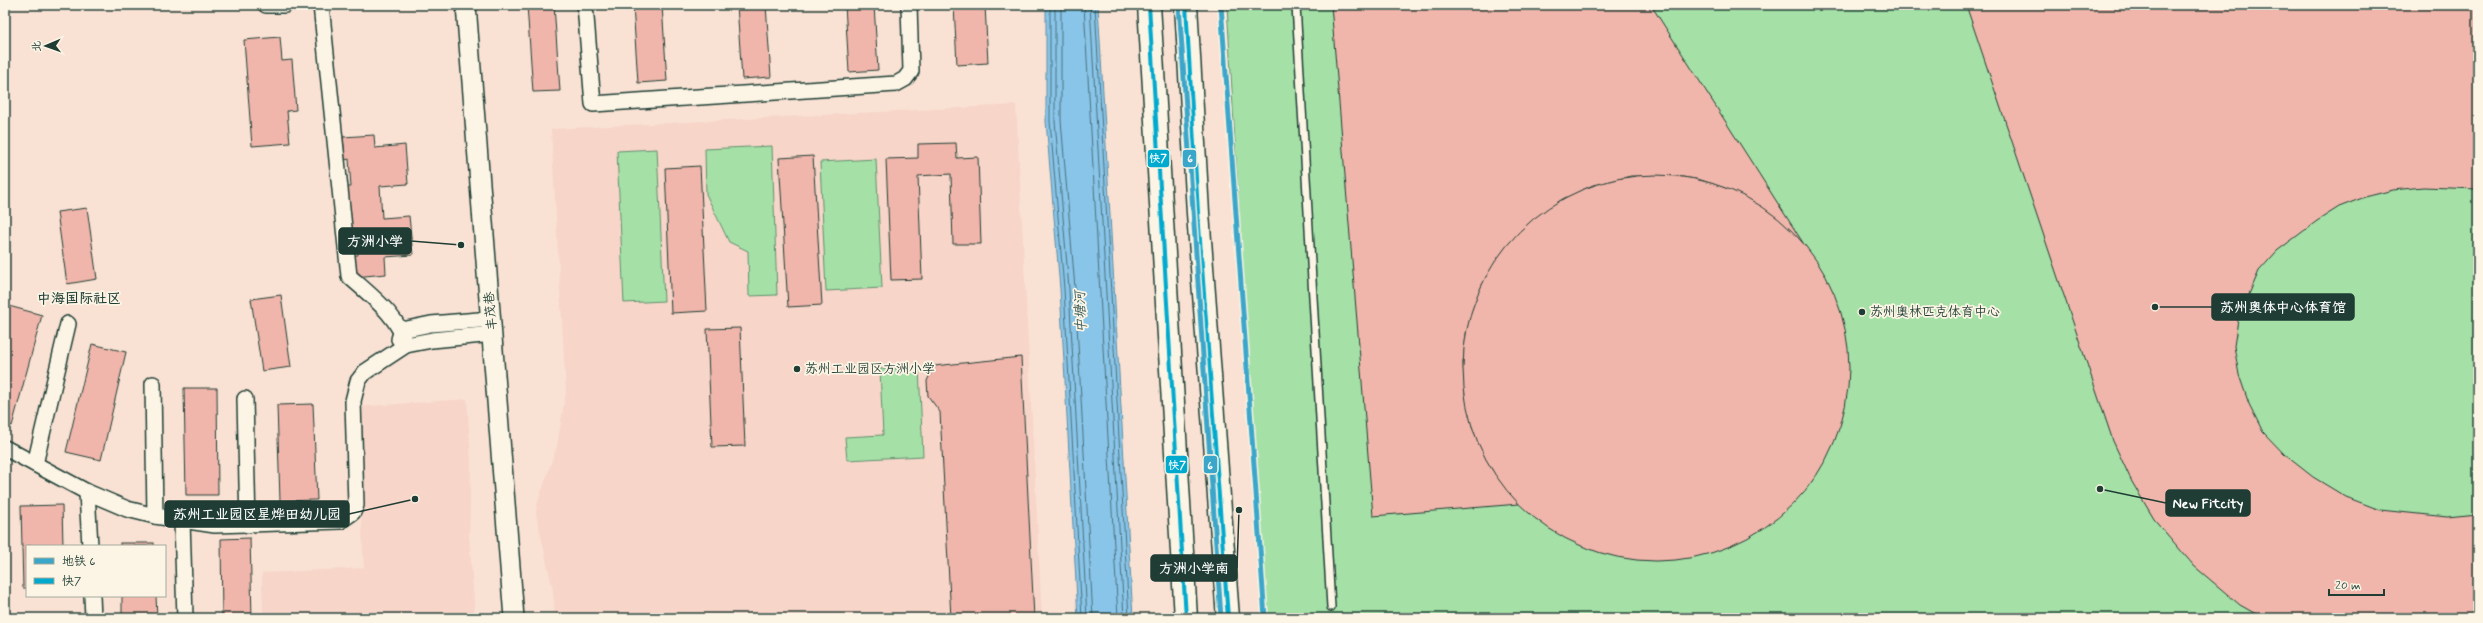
<svg xmlns="http://www.w3.org/2000/svg" width="2483" height="623" font-family="Mynerve,'LXGW WenKai TC',sans-serif">
  <style>
    .built { fill: #f7d5c8 }
    .green { fill: #a5e1a7; stroke: #628f6e }
    .water { fill: #89c4e9; stroke: #5f8ea1 }
    .lines { fill: none; stroke-linecap: round; stroke-linejoin: round }
    .shore { stroke: #49737c; stroke-width: 1 }
    .building { fill: #f1b6ab; stroke: #1f3d34 }
    .service-casing { stroke: #1f3d34; stroke-width: 10 }
    .minor-casing { stroke: #1f3d34; stroke-width: 18 }
    .tertiary-casing { stroke: #1f3d34; stroke-width: 22 }
    .primary-casing { stroke: #1f3d34; stroke-width: 25 }
    .service { stroke: #fcf5e5; stroke-width: 7 }
    .minor { stroke: #fcf5e5; stroke-width: 15 }
    .tertiary { stroke: #fcf5e5; stroke-width: 19 }
    .primary { stroke: #fcf5e5; stroke-width: 22 }
    .bus-1-casing { stroke: #fcf5e5; stroke-width: 7 }
    .bus-1 { stroke: #00a9ce; stroke-width: 4 }
    .metro-1-casing { stroke: #fcf5e5; stroke-width: 8 }
    .metro-1 { stroke: #3aa6ca; stroke-width: 5 }
    .poi-dot { fill: #1f3d34; stroke: #fcf5e5; stroke-width: 1.5 }
    .labels { text-anchor: middle; dominant-baseline: central; stroke-width: 3.5; stroke-linejoin: round; paint-order: stroke }
    .street-label { font-size: 13px; fill: #1f3d34; stroke: #fcf5e5 }
    .poi-label { font-size: 13px; fill: #1f3d34; stroke: #fcf5e5; text-anchor: start }
    .neighbourhood-label { font-size: 14px; font-weight: bold; fill: #1f3d34; stroke: #fcf5e5 }
    .water-label { font-size: 14px; font-style: italic; fill: #345858; stroke: #fcf5e5 }
    .leader { fill: none; stroke: #1f3d34; stroke-width: 1.5 }
    .callout-dot { fill: #1f3d34; stroke: #fcf5e5; stroke-width: 1.5 }
    .callout { fill: #1f3d34; stroke: #1f3d34; stroke-width: 1.5 }
    .callout-label { font-size: 14px; text-anchor: middle; font-weight: bold; fill: #fff }
    .line-badge { stroke: #fcf5e5; stroke-width: 1.5 }
    .badge-label { font-size: 11px; text-anchor: middle; font-weight: bold; fill: #fff }
  </style>
  <rect width="100%" height="100%" fill="#f9e2d4"/>
  <filter id="ink" filterUnits="userSpaceOnUse"><feTurbulence type="fractalNoise" baseFrequency=".025" numOctaves="2"/><feDisplacementMap in="SourceGraphic" scale="8" xChannelSelector="R" yChannelSelector="G"/><feConvolveMatrix kernelMatrix="1 2 1 2 8 2 1 2 1" color-interpolation-filters="sRGB"/></filter>
  <g filter="url(#ink)">
    <g class="built">
      <polygon points="1016,105 1042,618 555,618 553,590 536,514 537,505 557,446 566,392 551,129"/>
      <polygon points="467,399 471,462 469,536 475,618 263,618 262,573 364,568 356,407"/>
    </g>
    <g class="green">
      <polygon points="1227,5 2478,5 2478,618 1263,618"/>
      <polygon points="772,146 777,295 749,296 748,251 729,242 706,194 705,149"/>
      <polygon points="657,149 664,301 624,303 617,151"/>
      <polygon points="876,159 882,288 826,291 820,162"/>
      <polygon points="919,368 923,456 847,460 845,437 883,435 880,369"/>
    </g>
    <polygon class="water" points="1046,5 1098,5 1133,618 1078,618 1060,289 1046,121"/>
    <g class="lines">
      <g class="shore">
        <polyline points="1050,5 1050,121 1064,289 1082,618"/>
        <polyline points="1055,5 1055,121 1069,289 1087,618"/>
        <polyline points="1061,5 1061,120 1075,288 1093,618"/>
        <polyline points="1084,5 1118,618"/>
        <polyline points="1090,5 1124,618"/>
        <polyline points="1095,5 1129,618"/>
      </g>
    </g>
    <g class="building">
      <polygon points="527,5 554,5 560,91 533,92"/>
      <polygon points="633,5 662,5 667,81 638,83"/>
      <polygon points="737,5 766,5 771,77 742,79"/>
      <polygon points="845,5 874,5 878,70 849,72"/>
      <polygon points="954,5 985,5 988,63 957,65"/>
      <polygon points="1331,5 1651,5 1807,249 1789,229 1769,212 1725,188 1701,180 1677,176 1631,176 1593,185 1561,200 1529,223 1503,251 1482,285 1473,308 1466,334 1463,363 1465,394 1473,430 1491,468 1519,504 1373,516"/>
      <polygon points="1966,5 2270,5 2271,7 2478,5 2478,189 2423,187 2393,190 2365,197 2339,207 2317,221 2277,251 2259,271 2238,320 2234,346 2239,375 2249,404 2263,432 2285,455 2313,477 2346,497 2380,510 2447,517 2478,514 2478,618 2263,618 2240,605 2194,566 2154,519 2132,482 2113,441"/>
      <polygon points="280,37 282,61 292,60 296,110 287,111 290,143 252,146 244,40"/>
      <polygon points="374,135 375,148 405,145 408,184 380,186 382,218 409,216 413,255 385,257 386,274 354,277 352,255 358,255 356,231 351,231 347,187 351,187 349,159 345,160 343,137"/>
      <polygon points="956,143 957,158 978,157 981,244 953,244 951,174 918,176 922,279 891,280 886,159 918,158 918,144"/>
      <polygon points="813,156 822,305 788,307 779,158"/>
      <polygon points="700,166 707,311 671,313 665,168"/>
      <circle cx="1656" cy="368" r="193"/>
      <polygon points="87,208 97,279 67,284 57,212"/>
      <polygon points="281,295 291,367 262,371 251,299"/>
      <polygon points="5,305 42,315 12,426 5,424"/>
      <polygon points="740,328 745,446 712,447 707,329"/>
      <polygon points="92,344 126,352 101,460 66,452"/>
      <polygon points="1021,357 1034,618 951,618 940,412 928,396 927,381 934,366"/>
      <polygon points="184,388 217,388 218,495 186,495"/>
      <polygon points="313,404 317,500 280,501 277,405"/>
      <polygon points="62,505 63,546 27,546 27,588 23,588 21,506"/>
      <polygon points="250,538 252,618 222,618 221,539"/>
      <rect x="120" y="543" width="34" height="3"/>
      <polygon points="122,596 156,596 157,618 122,618"/>
      <polygon points="64,616 64,618 30,618 30,617"/>
    </g>
    <g class="lines">
      <g class="service-casing">
        <polyline id="service" points="1296,5 1331,607"/>
      </g>
      <g class="minor-casing">
        <g id="minor">
          <polyline points="266,5 285,5"/>
          <path d="M321,5l28,271c23,21 49,39 57,69"/>
          <polyline points="585,5 593,104 896,84 905,79 911,71 909,5"/>
          <polyline points="399,339 402,330 431,324 491,319"/>
          <polyline points="153,384 155,516"/>
          <polyline points="245,399 248,525"/>
          <polyline points="5,448 87,492 127,509 155,516 215,525 340,521 353,512 356,505 353,401 358,381 365,372 406,345 432,340 493,334"/>
          <polyline points="35,464 68,324"/>
          <polyline points="87,492 90,546"/>
          <polyline points="182,521 185,618"/>
          <polyline points="92,596 93,618"/>
        </g>
      </g>
      <g class="tertiary-casing">
        <polyline id="tertiary" points="466,5 514,618"/>
      </g>
      <g class="primary-casing">
        <g id="primary">
          <polyline points="1149,5 1186,618"/>
          <polyline points="1186,5 1198,213 1228,618"/>
        </g>
      </g>
      <use href="#service" class="service"/>
      <use href="#minor" class="minor"/>
      <use href="#tertiary" class="tertiary"/>
      <use href="#primary" class="primary"/>
      <g class="bus-1-casing">
        <g id="bus-1">
          <polyline points="1149,5 1186,618"/>
          <polyline points="1186,5 1198,213 1228,618"/>
        </g>
      </g>
      <use href="#bus-1" class="bus-1"/>
      <g class="metro-1-casing">
        <g id="metro-1">
          <polyline points="1179,5 1221,618"/>
          <polyline points="1221,5 1265,618"/>
        </g>
      </g>
      <use href="#metro-1" class="metro-1"/>
    </g>
  </g>
  <g class="poi-dot">
    <circle cx="1862" cy="312" r="4"/>
    <circle cx="797" cy="369" r="4"/>
  </g>
  <g class="labels">
    <g class="street-label">
      <text transform="translate(491 311) rotate(-95)">丰茂巷</text>
    </g>
    <g class="poi-label">
      <text x="1870" y="312">苏州奥林匹克体育中心</text>
      <text x="805" y="369">苏州工业园区方洲小学</text>
    </g>
    <g class="neighbourhood-label">
      <text x="79" y="299">中海国际社区</text>
    </g>
    <g class="water-label">
      <text transform="translate(1081 312) rotate(-93)">中塘河</text>
    </g>
  </g>
  <path class="leader" d="M461 245L411 241M2155 307L2212 307M2100 489L2166 503M415 499L349 514M1239 510L1237 568"/>
  <g class="callout-dot">
    <circle cx="461" cy="245" r="4"/>
    <circle cx="2155" cy="307" r="4"/>
    <circle cx="2100" cy="489" r="4"/>
    <circle cx="415" cy="499" r="4"/>
    <circle cx="1239" cy="510" r="4"/>
  </g>
  <g class="callout">
    <rect x="339" y="228" width="72" height="26" rx="4"/>
    <rect x="2212" y="294" width="142" height="26" rx="4"/>
    <rect x="2166" y="490" width="84" height="26" rx="4"/>
    <rect x="165" y="501" width="184" height="26" rx="4"/>
    <rect x="1151" y="555" width="86" height="26" rx="4"/>
  </g>
  <g class="callout-label">
    <text x="375" y="246">方洲小学</text>
    <text x="2283" y="312">苏州奥体中心体育馆</text>
    <text x="2208" y="508">New Fitcity</text>
    <text x="257" y="519">苏州工业园区星烨田幼儿园</text>
    <text x="1194" y="573">方洲小学南</text>
  </g>
  <g class="line-badge">
    <rect x="1147" y="149" width="23" height="19" rx="4" fill="#00a9ce"/>
    <rect x="1182" y="149" width="15" height="19" rx="4" fill="#3aa6ca"/>
    <rect x="1165" y="455" width="23" height="19" rx="4" fill="#00a9ce"/>
    <rect x="1203" y="455" width="15" height="19" rx="4" fill="#3aa6ca"/>
  </g>
  <g class="badge-label">
    <text x="1158" y="162">快7</text>
    <text x="1190" y="162">6</text>
    <text x="1177" y="469">快7</text>
    <text x="1210" y="469">6</text>
  </g>
  <rect width="2483" height="623" fill="none" stroke="#fcf5e5" stroke-width="20"/>
  <rect x="10" y="10" width="2463" height="603" fill="none" stroke="#1f3d34" stroke-width="1.5" filter="url(#ink)"/>
  <rect x="26" y="545" width="140" height="52" fill="#fcf5e5" stroke="#a4ab9e"/>
  <rect x="34" y="558" width="20" height="6" fill="#3aa6ca" stroke="#a4ab9e"/>
  <text x="62" y="565" font-size="12" fill="#1f3d34">地铁 6</text>
  <rect x="34" y="578" width="20" height="6" fill="#00a9ce" stroke="#a4ab9e"/>
  <text x="62" y="585" font-size="12" fill="#1f3d34">快7</text>
  <g transform="translate(46 46) rotate(268)" stroke="#fcf5e5" stroke-width="3" paint-order="stroke">
  <path d="M0-3L7 15L0 10L-7 15Z" fill="#1f3d34"/>
  <text y="-6" font-size="11" font-weight="bold" text-anchor="middle" fill="#1f3d34">北</text>
  </g>
  <path d="M2329 589v6h55v-6" fill="none" stroke="#1f3d34" stroke-width="2"/>
  <text x="2335" y="589" font-size="12" fill="#1f3d34" stroke="#fcf5e5" stroke-width="3" paint-order="stroke">20 m</text>
</svg>
